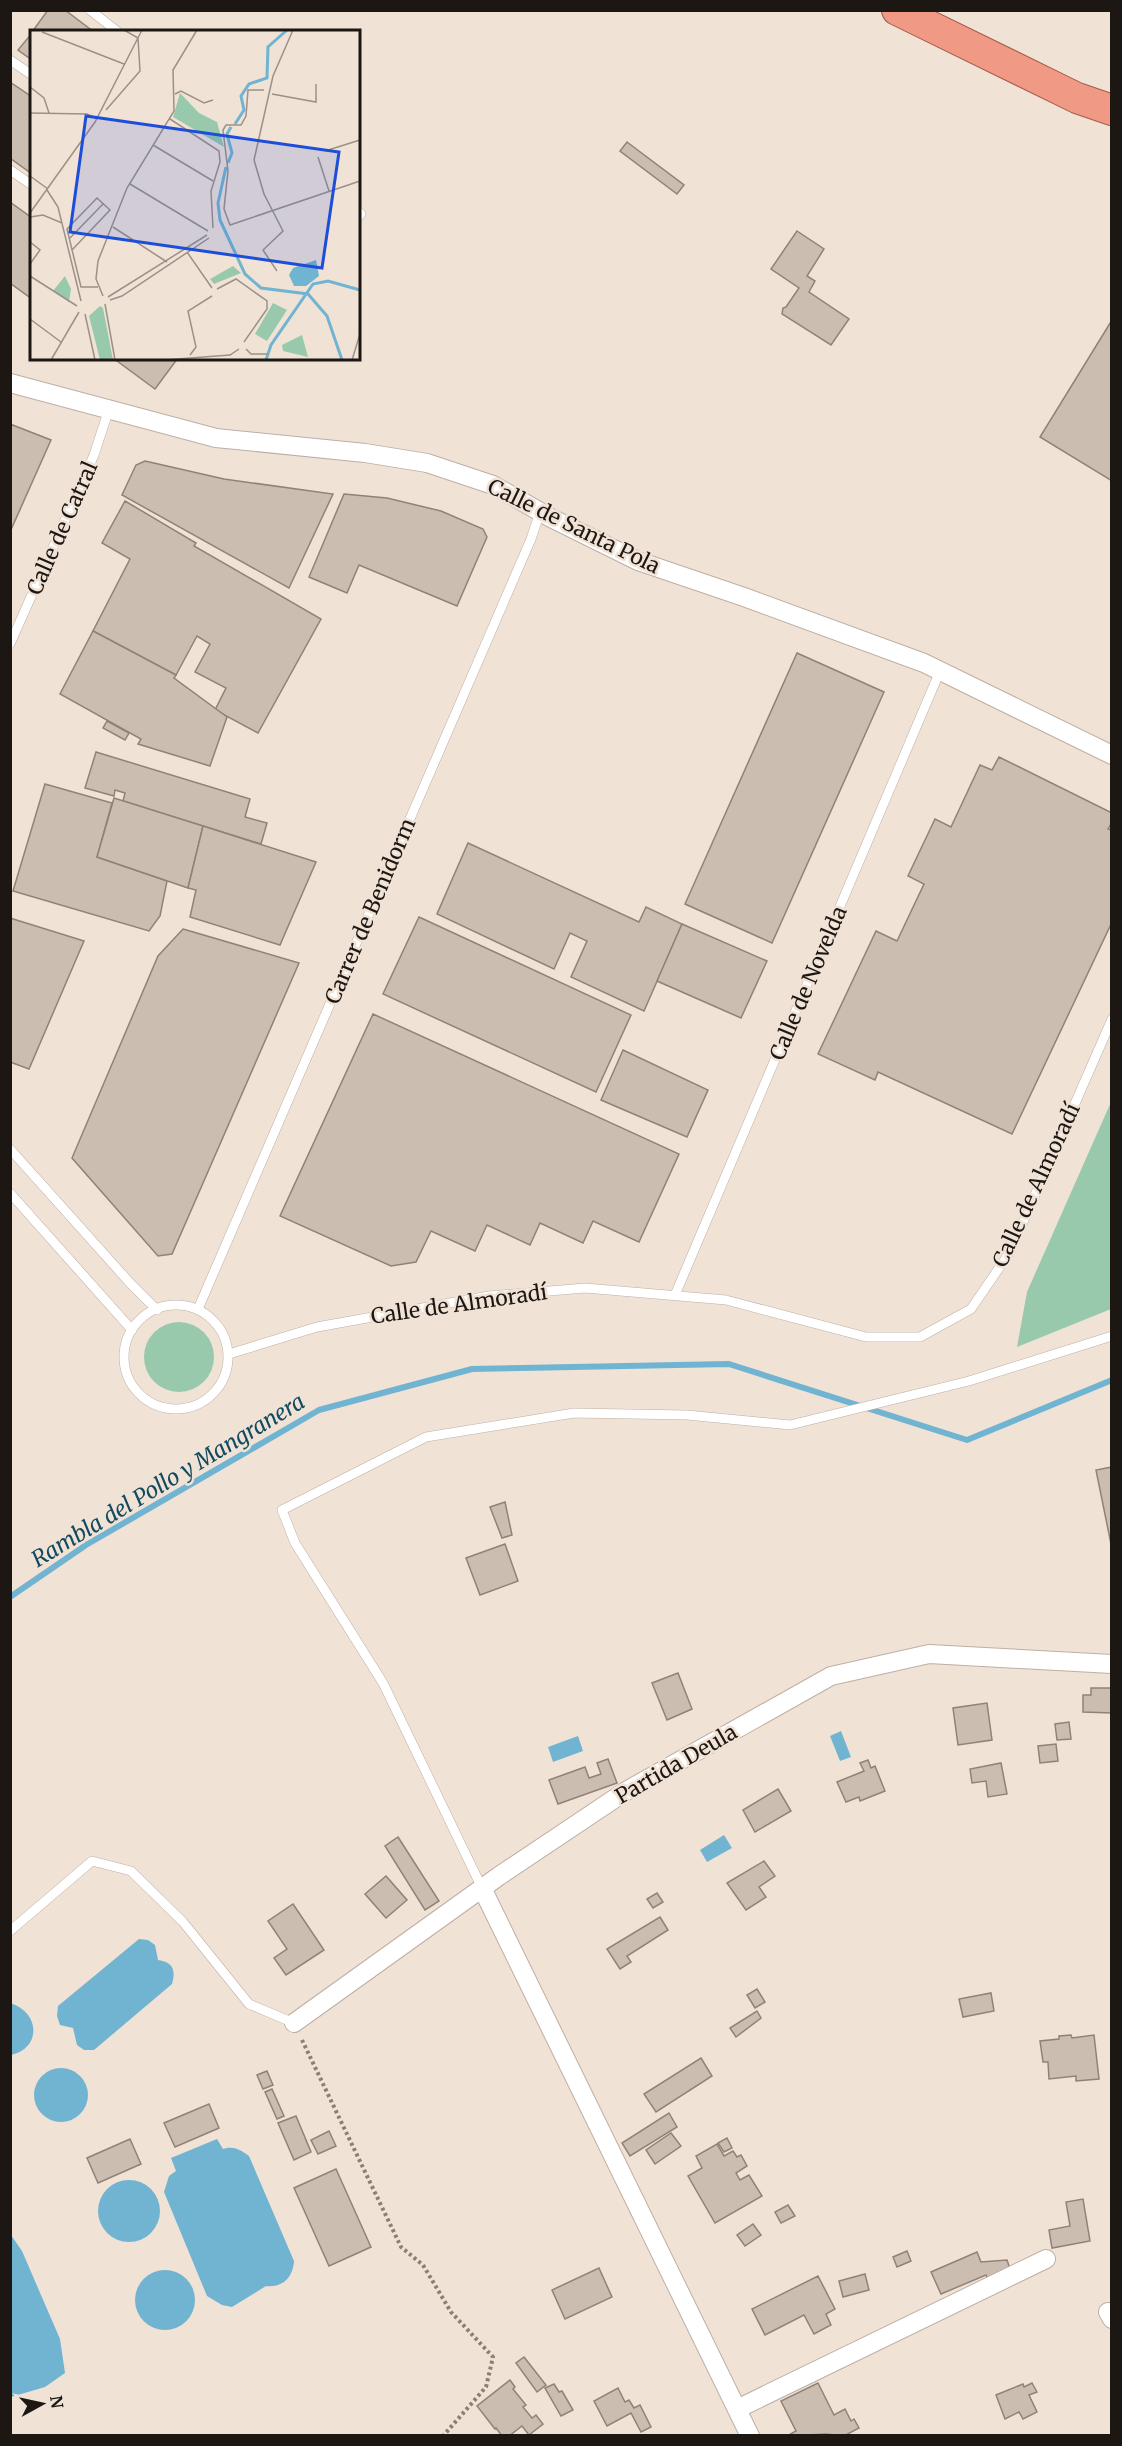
<svg xmlns="http://www.w3.org/2000/svg" width="1122" height="2446" font-family="Merriweather,serif">
  <style>
    .green { fill: #98c9ac }
    .water { fill: #71b4d1 }
    .lines { fill: none; stroke-linecap: round; stroke-linejoin: round }
    .stream { stroke: #71b4d1; stroke-width: 6 }
    .building { fill: #ccbdb1; stroke: #918278; stroke-width: 1.5 }
    .service-casing { stroke: #beafa4; stroke-width: 10 }
    .minor-casing { stroke: #beafa4; stroke-width: 20 }
    .trunk-casing { stroke: #a45b4a; stroke-width: 32 }
    .path { stroke: #8a7f77; stroke-width: 4; stroke-dasharray: 3 3; stroke-linecap: butt }
    .service { stroke: #fff; stroke-width: 9 }
    .minor { stroke: #fff; stroke-width: 18 }
    .trunk { stroke: #f09a86; stroke-width: 30 }
    .labels { text-anchor: middle; dominant-baseline: central; stroke-width: 5; stroke-linejoin: round; paint-order: stroke }
    .street-label { font-size: 21px; fill: #1d1713; stroke: #f1e2d6 }
    .water-label { font-size: 22px; font-style: italic; fill: #124b5f; stroke: #f1e2d6 }
    .inset-river { fill: none; stroke: #71b4d1; stroke-width: 3 }
    .inset-road { fill: none; stroke: #9c9188; stroke-width: 1.5 }
    .view { fill: #1d4ed8; fill-opacity: 0.15; stroke: #1d4ed8; stroke-width: 3 }
    .inset-edge { fill: none; stroke: #1d1713; stroke-width: 3 }
  </style>
  <rect width="100%" height="100%" fill="#f1e2d6"/>
  <g class="green">
    <polygon points="1111,1102 1111,1309 1017,1347 1027,1292"/>
    <circle cx="179" cy="1357" r="35"/>
  </g>
  <g class="water">
    <polygon points="841,1731 851,1757 840,1761 830,1736"/>
    <polygon points="578,1736 583,1751 553,1762 548,1747"/>
    <polygon points="724,1835 732,1848 707,1862 700,1850"/>
    <path d="M139,1939l9,1 7,5 3,15c15,2 18,10 14,24l-78,66h-10l-7,-5 -4,-17 -13,-3 -3,-9 1,-10z"/>
    <path d="M10,2003c30,9 32,45 1,52z"/>
    <circle cx="61" cy="2095" r="27"/>
    <path d="M217,2139l6,10c11,-3 16,0 26,7l45,105c-1,16 -11,27 -28,25l-34,21 -10,-2 -15,-9 -43,-104 5,-16 7,-5 -5,-13z"/>
    <circle cx="129" cy="2211" r="31"/>
    <polygon points="11,2235 22,2251 60,2339 65,2373 45,2387 11,2397"/>
    <circle cx="165" cy="2300" r="30"/>
  </g>
  <g class="lines">
    <polyline class="stream" points="10,1597 86,1545 319,1410 472,1369 729,1364 967,1440 1112,1380"/>
  </g>
  <g class="building">
    <polygon points="48,10 65,10 94,32 32,32"/>
    <polygon points="32,33 32,60 18,50"/>
    <polygon points="10,82 32,97 32,174 10,158"/>
    <polygon points="627,142 684,185 677,194 620,151"/>
    <polygon points="10,202 32,218 32,299 10,283"/>
    <polygon points="797,231 824,249 807,276 815,281 809,292 849,319 831,345 782,314 783,308 786,307 799,288 771,269"/>
    <polygon points="1112,320 1112,481 1040,437"/>
    <polygon points="113,358 178,358 155,389"/>
    <polygon points="10,424 51,440 10,532"/>
    <polygon points="145,461 224,479 333,494 289,588 122,495 136,465"/>
    <polygon points="344,494 387,498 441,511 483,529 487,537 457,606 359,565 347,593 309,577"/>
    <polygon points="125,501 196,543 194,546 321,619 258,733 215,710 226,688 195,672 210,644 197,636 176,675 93,631 130,559 102,543"/>
    <polygon points="93,631 176,675 174,678 227,717 210,766 138,744 141,739 60,694"/>
    <polygon points="797,653 884,692 772,943 685,904"/>
    <polygon points="107,721 129,733 125,740 103,728"/>
    <polygon points="96,752 250,799 245,817 267,823 261,844 123,801 125,793 115,790 114,796 85,788"/>
    <polygon points="999,757 1112,813 1112,822 1108,829 1112,830 1112,922 1012,1134 878,1072 875,1080 818,1054 876,931 897,941 924,884 908,876 935,819 951,827 980,765 992,770"/>
    <polygon points="45,784 112,803 97,857 167,881 160,916 149,931 13,891"/>
    <polygon points="114,798 203,826 188,888 97,857"/>
    <polygon points="203,826 316,862 280,945 190,917 196,890 188,888"/>
    <polygon points="468,843 639,922 646,907 682,924 644,1011 571,977 587,941 570,933 554,969 437,914"/>
    <polygon points="419,917 631,1015 596,1092 383,994"/>
    <polygon points="10,918 84,941 29,1069 10,1062"/>
    <polygon points="682,924 767,961 741,1018 657,981"/>
    <polygon points="183,929 299,963 172,1254 158,1256 72,1158 158,956"/>
    <polygon points="373,1014 679,1154 639,1242 593,1221 583,1243 540,1223 530,1245 487,1225 475,1251 431,1231 416,1262 391,1266 280,1216"/>
    <polygon points="623,1050 708,1090 687,1137 601,1100"/>
    <polygon points="1112,1467 1112,1549 1096,1470"/>
    <polygon points="505,1502 512,1535 502,1538 490,1507"/>
    <polygon points="505,1544 518,1581 480,1595 466,1558"/>
    <polygon points="678,1673 692,1709 667,1720 652,1683"/>
    <polygon points="1091,1688 1112,1688 1112,1713 1083,1712 1083,1695 1091,1695"/>
    <polygon points="987,1703 992,1740 958,1745 953,1708"/>
    <polygon points="1069,1722 1071,1739 1057,1740 1055,1724"/>
    <polygon points="1056,1744 1058,1761 1040,1763 1038,1746"/>
    <polygon points="608,1759 617,1783 558,1804 549,1780 585,1767 589,1778 601,1774 597,1763"/>
    <polygon points="868,1760 871,1768 875,1766 885,1791 860,1801 859,1797 846,1802 837,1782 864,1771 860,1763"/>
    <polygon points="1001,1763 1007,1794 988,1797 986,1781 972,1783 970,1769"/>
    <polygon points="778,1789 791,1811 755,1832 743,1810"/>
    <polygon points="398,1837 439,1901 425,1910 385,1846"/>
    <polygon points="764,1861 775,1876 759,1887 766,1897 746,1910 727,1883"/>
    <polygon points="386,1876 407,1900 386,1918 365,1894"/>
    <polygon points="657,1893 663,1902 653,1908 647,1899"/>
    <polygon points="293,1904 324,1950 286,1975 274,1958 287,1949 268,1921"/>
    <polygon points="660,1917 668,1930 627,1956 631,1962 620,1969 607,1949"/>
    <polygon points="757,1989 765,2002 755,2008 747,1995"/>
    <polygon points="991,1993 994,2011 963,2017 959,1999"/>
    <polygon points="757,2011 761,2018 736,2037 730,2028"/>
    <polygon points="1071,2035 1072,2038 1094,2035 1099,2079 1076,2081 1076,2076 1049,2079 1048,2062 1043,2062 1040,2041 1059,2039 1059,2036"/>
    <polygon points="701,2058 712,2076 656,2112 644,2094"/>
    <polygon points="267,2071 273,2085 263,2089 257,2075"/>
    <polygon points="272,2089 284,2116 277,2119 265,2092"/>
    <polygon points="209,2104 219,2128 175,2147 164,2123"/>
    <polygon points="669,2113 677,2127 630,2156 622,2143"/>
    <polygon points="296,2116 311,2152 294,2160 278,2123"/>
    <polygon points="329,2131 336,2146 318,2154 311,2140"/>
    <polygon points="671,2133 681,2146 655,2164 646,2150"/>
    <polygon points="727,2138 732,2148 724,2152 718,2143"/>
    <polygon points="130,2139 141,2164 98,2183 87,2158"/>
    <polygon points="717,2144 724,2156 733,2151 737,2157 741,2155 747,2166 736,2173 740,2180 749,2175 762,2196 715,2223 688,2176 702,2168 696,2156"/>
    <polygon points="336,2169 371,2247 329,2266 294,2188"/>
    <polygon points="1083,2199 1090,2241 1052,2248 1049,2230 1070,2226 1066,2202"/>
    <polygon points="788,2205 795,2216 781,2223 775,2212"/>
    <polygon points="753,2224 761,2235 745,2246 737,2235"/>
    <polygon points="907,2251 911,2261 897,2267 893,2257"/>
    <polygon points="977,2252 981,2262 1007,2260 1011,2272 989,2281 986,2275 941,2294 931,2272"/>
    <polygon points="599,2268 612,2297 565,2319 552,2290"/>
    <polygon points="865,2274 869,2290 843,2297 839,2281"/>
    <polygon points="818,2276 835,2309 826,2314 831,2325 814,2334 804,2315 765,2335 752,2309"/>
    <polygon points="524,2357 546,2385 537,2392 516,2363"/>
    <polygon points="510,2380 515,2387 513,2389 526,2405 523,2407 532,2418 536,2415 543,2424 529,2435 522,2426 509,2436 502,2436 496,2428 495,2429 477,2406"/>
    <polygon points="818,2383 834,2415 845,2409 851,2421 854,2419 859,2428 844,2436 826,2434 787,2436 796,2431 781,2401"/>
    <polygon points="1032,2383 1037,2392 1029,2395 1037,2412 1023,2419 1019,2412 1005,2419 996,2395 1023,2384 1024,2387"/>
    <polygon points="554,2384 559,2392 562,2391 573,2410 561,2416 545,2388"/>
    <polygon points="618,2388 625,2402 629,2400 634,2408 640,2405 651,2427 641,2432 631,2413 607,2426 594,2401"/>
  </g>
  <g class="lines">
    <g class="service-casing">
      <g id="service">
        <polyline points="90,10 118,32"/>
        <polyline points="10,60 32,75"/>
        <polyline points="10,170 32,185"/>
        <polyline points="358,211 361,214 358,217"/>
        <polyline points="10,644 94,455 109,409"/>
        <polyline points="10,1149 130,1283 157,1310"/>
        <polyline points="10,1193 132,1330"/>
        <polyline points="675,1295 940,671"/>
        <circle cx="176" cy="1357" r="52"/>
        <polyline points="198,1309 531,539 540,512"/>
        <polyline points="229,1354 317,1327 489,1296 585,1288 726,1300 866,1337 920,1337 971,1309 1010,1252 1112,1019"/>
        <polyline points="482,1888 383,1683 295,1543 282,1510 426,1437 574,1413 687,1415 790,1425 969,1381 1112,1336"/>
        <polyline points="10,1931 92,1861 131,1871 183,1922 249,2004 294,2023"/>
      </g>
    </g>
    <g class="minor-casing">
      <g id="minor">
        <polyline points="10,383 216,438 365,453 427,463 493,485 551,518 638,561 744,597 924,663 1112,755"/>
        <polyline points="482,1888 750,2436"/>
        <polyline points="294,2023 499,1876 626,1791 831,1676 929,1654 1112,1664"/>
        <polyline points="1108,2312 1112,2319"/>
        <polyline points="737,2409 1046,2259"/>
      </g>
    </g>
    <g class="trunk-casing">
      <polyline id="trunk" points="897,10 1077,98 1112,110"/>
    </g>
    <polyline class="path" points="302,2040 401,2247 423,2265 451,2312 493,2357 486,2387 443,2436"/>
    <use href="#service" class="service"/>
    <use href="#minor" class="minor"/>
    <use href="#trunk" class="trunk"/>
  </g>
  <g class="labels">
    <g class="street-label">
      <text transform="translate(574 526) rotate(26)">Calle de Santa Pola</text>
      <text transform="translate(62 528) rotate(-66)">Calle de Catral</text>
      <text transform="translate(370 911) rotate(-67)">Carrer de Benidorm</text>
      <text transform="translate(808 983) rotate(-67)">Calle de Novelda</text>
      <text transform="translate(1036 1185) rotate(-65)">Calle de Almoradí</text>
      <text transform="translate(459 1304) rotate(-8)">Calle de Almoradí</text>
      <text transform="translate(676 1764) rotate(-30)">Partida Deula</text>
    </g>
    <g class="water-label">
      <text transform="translate(168 1480) rotate(-31)">Rambla del Pollo y Mangranera</text>
    </g>
  </g>
  <g transform="translate(30 30)">
    <rect width="330" height="330" fill="#f1e2d6"/>
    <path d="M150,63l19,20 18,9 7,25 -51,-30zM203,236l8,7 -27,11 -4,-5zM35,246l6,13 -2,13 -16,-11zM243,273l14,7 -20,31 -12,-7zM70,276l3,2 10,52h-13l-11,-44zM272,305l6,22 -25,-6 -1,-6z" fill="#98c9ac"/>
    <path d="M286,230l3,16 -13,10h-12l-5,-11 4,-7z" fill="#71b4d1"/>
    <path class="inset-river" d="M205,94l9,-14 -3,-14 8,-12 18,-6 1,-31 19,-17M198,133l4,-10 -5,-19 4,-7M196,137l-8,36 2,17 25,54 16,14 47,6 19,22 15,44M236,330l5,-15 42,-61 15,-3 32,9"/>
    <path class="inset-road" d="M12,2l82,32M0,57l14,11 5,15M234,60h-16l-2,26 -5,9h-15l-3,5 5,41 -4,38 6,16 130,-44M145,64l6,-3 23,12 9,-3M242,64l44,8v-18M76,80l34,-39 -2,-33 -14,-8M0,83l57,1 9,4M140,89l49,32 1,11 -9,29 2,37M123,115l60,36M295,121l35,-11M288,127l11,34M0,146l18,13M100,154l78,47M17,160l11,17 23,94M0,183l65,-91 47,-92M0,187l13,-2 19,8M83,197l54,35M39,209l34,-35M0,212l10,8 -10,14M42,220l38,-40 -13,-12 -30,31 14,58h17M157,222l25,36M247,241l-14,-21 20,-19 -19,-37 -10,-34 19,-84 20,-46M0,246l47,30M187,259l19,-10 31,22v8l-23,33M73,266l-7,-17 2,-18 29,-73 47,-77 -1,-41 24,-40M78,267l99,-62M80,270l12,-4 87,-58M75,274l10,56M55,284l10,46M0,289l31,23M216,319l5,5h17M160,325l6,-8 -8,-36 24,-15M21,330l28,-48M134,330l66,-5 9,-6M322,330l8,-26"/>
    <path class="view" d="M56,86l253,36 -17,116 -252,-36z"/>
    <rect width="330" height="330" class="inset-edge"/>
  </g>
  <rect width="1122" height="2446" fill="none" stroke="#1d1713" stroke-width="24"/>
  <g transform="translate(42 2404) rotate(82)" stroke="#f1e2d6" stroke-width="4.5" paint-order="stroke">
  <path d="M0-4.5L10 22L0 15L-10 22Z" fill="#1d1713"/>
  <text y="-9" font-size="16" font-weight="bold" text-anchor="middle" fill="#1d1713">N</text>
  </g>
</svg>
